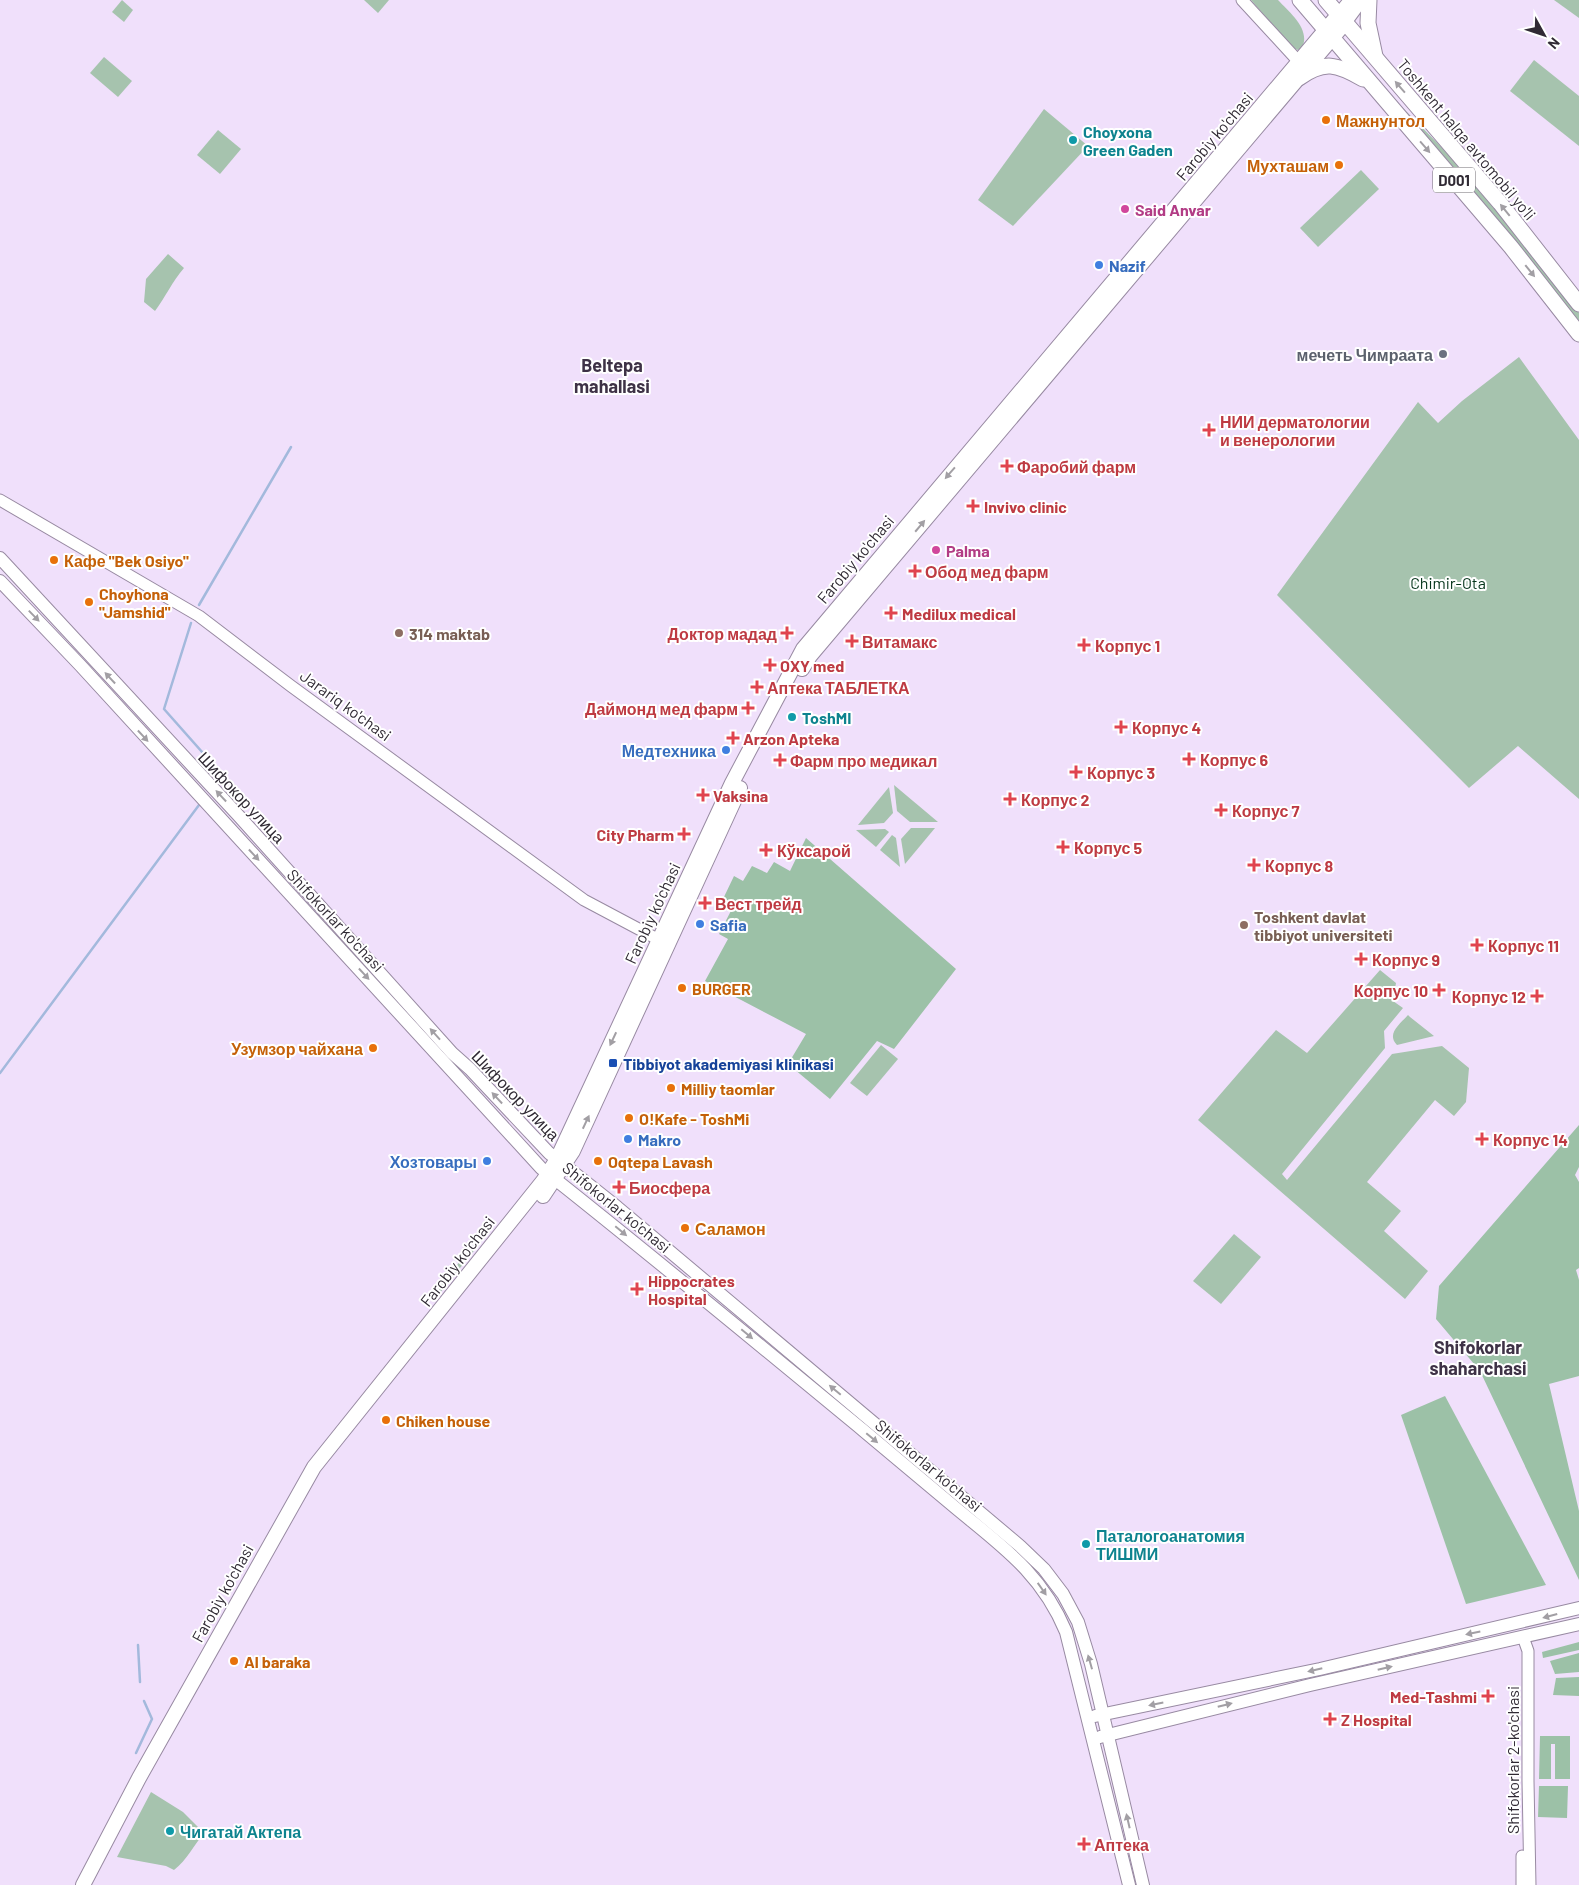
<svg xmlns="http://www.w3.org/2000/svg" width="1579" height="1885" font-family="Barlow,sans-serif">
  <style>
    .green { fill: #a6c3ae }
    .forest { fill: #9cc1a7 }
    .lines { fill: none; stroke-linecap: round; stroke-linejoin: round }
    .stream { stroke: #a3b9dc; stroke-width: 2.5 }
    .tertiary-casing { stroke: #988aa2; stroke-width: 13 }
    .secondary-casing { stroke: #988aa2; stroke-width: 14 }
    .primary-casing { stroke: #988aa2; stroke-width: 16 }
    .trunk-casing { stroke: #988aa2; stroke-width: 17 }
    .tertiary { stroke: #fff; stroke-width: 11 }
    .secondary { stroke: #fff; stroke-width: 12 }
    .primary { stroke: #fff; stroke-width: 14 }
    .trunk { stroke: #fff; stroke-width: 15 }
    .oneway { fill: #a29fa4 }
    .food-dot { fill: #e8710a; stroke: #fff; stroke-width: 2 }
    .culture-dot { fill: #0f9aa8; stroke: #fff; stroke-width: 2 }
    .hotel-dot { fill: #d1479c; stroke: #fff; stroke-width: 2 }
    .shop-dot { fill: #3f7fe0; stroke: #fff; stroke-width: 2 }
    .worship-dot { fill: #6b7280; stroke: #fff; stroke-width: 2 }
    .health-dot { fill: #e0444e; stroke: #fff; stroke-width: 2 }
    .education-dot { fill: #8d6e63; stroke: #fff; stroke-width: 2 }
    .transit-dot { fill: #1a4fb4; stroke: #fff; stroke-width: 2 }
    .labels { text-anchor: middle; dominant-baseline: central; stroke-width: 4; stroke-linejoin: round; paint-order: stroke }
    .shield { fill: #fff; stroke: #6e6a71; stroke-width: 1 }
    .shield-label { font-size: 15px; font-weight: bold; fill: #302a34 }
    .food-label { font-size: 16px; font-weight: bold; fill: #c56008; stroke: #fff; text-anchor: start }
    .culture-label { font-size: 16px; font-weight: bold; fill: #0d838f; stroke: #fff; text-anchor: start }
    .street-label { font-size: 16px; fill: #302a34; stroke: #fff }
    .hotel-label { font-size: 16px; font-weight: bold; fill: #b23c85; stroke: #fff; text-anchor: start }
    .shop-label { font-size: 16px; font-weight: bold; fill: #366cbe; stroke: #fff; text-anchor: start }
    .worship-label { font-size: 16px; font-weight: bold; fill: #5b616d; stroke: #fff; text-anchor: end }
    .health-label { font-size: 16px; font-weight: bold; fill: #be3a42; stroke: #fff; text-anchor: start }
    .park-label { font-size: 16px; fill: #04341a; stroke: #fff }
    .education-label { font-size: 16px; font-weight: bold; fill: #785e54; stroke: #fff; text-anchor: start }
    .transit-label { font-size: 16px; font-weight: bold; fill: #164399; stroke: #fff; text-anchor: start }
    .neighbourhood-label { font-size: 18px; font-weight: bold; fill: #3e3246; stroke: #fff }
  </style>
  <rect width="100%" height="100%" fill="#f0e0fb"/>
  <g class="green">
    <polygon points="122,0 133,10 124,22 112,12"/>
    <polygon points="364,0 389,0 378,13"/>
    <path d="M1251,0h27c12,13 33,29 24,48l-4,2 -6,-2z"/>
    <polygon points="1554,0 1579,0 1579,18"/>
    <polygon points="1357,55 1401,106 1458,164 1521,239 1579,313 1579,322 1516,241"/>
    <polygon points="104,57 132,81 118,97 90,73"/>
    <polygon points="1534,60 1579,96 1579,146 1510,91"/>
    <polygon points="1044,109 1088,146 1013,226 978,200"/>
    <polygon points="218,130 241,149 220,174 197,155"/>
    <polygon points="1361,170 1379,189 1318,247 1300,228"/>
    <path d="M168,254l16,14c-12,14 -18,28 -29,43l-11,-9 2,-23z"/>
    <polygon points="1519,357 1579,440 1579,799 1518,746 1469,788 1277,595 1418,402 1438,423 1462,401"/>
    <polygon points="894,785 938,822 910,822 897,811"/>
    <polygon points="889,787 893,813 884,823 858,825"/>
    <polygon points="911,828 935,828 905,864 901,839"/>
    <polygon points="885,829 889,832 876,847 856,830"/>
    <polygon points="892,835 896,838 900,867 880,850"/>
    <polygon points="1380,970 1396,983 1393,1001 1403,1008 1384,1031 1385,1048 1282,1174 1287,1180 1392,1054 1442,1046 1469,1068 1466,1102 1454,1116 1435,1100 1367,1182 1401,1211 1384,1231 1428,1271 1405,1299 1198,1120 1276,1030 1307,1053"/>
    <path d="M1408,1015l2,2 24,19 -37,9c-11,-11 3,-21 11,-30z"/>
    <polygon points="881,1045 898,1059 867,1096 850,1083"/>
    <polygon points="1234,1234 1261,1257 1221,1304 1193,1281"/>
    <polygon points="481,1242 439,1294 439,1287 475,1243"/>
    <path d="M151,1792l32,20 21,21c-10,12 -17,27 -30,37l-8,-4 -49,-9z"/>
  </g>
  <g class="forest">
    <polygon points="806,838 956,969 894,1049 877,1041 830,1099 788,1064 806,1034 705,981 728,939 719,934 734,905 723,899 734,876 743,881 752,866 767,873 774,862 790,871"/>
    <polygon points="1579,1125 1579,1167 1575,1175 1579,1182 1579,1268 1576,1270 1579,1280 1579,1376 1549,1384 1579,1511 1579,1580 1480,1371 1436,1319 1439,1286"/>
    <polygon points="1445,1396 1546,1585 1466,1604 1401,1415"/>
    <polygon points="1579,1642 1579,1650 1543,1658 1542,1652"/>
    <polygon points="1579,1653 1579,1672 1555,1674 1550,1661"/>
    <polygon points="1579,1677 1579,1696 1553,1695 1556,1678"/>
    <polygon points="1540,1736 1570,1736 1570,1779 1555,1779 1555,1744 1551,1744 1551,1779 1539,1779"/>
    <polygon points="1539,1786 1568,1786 1567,1818 1538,1817"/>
  </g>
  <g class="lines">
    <g class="stream">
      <polyline points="199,605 291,447"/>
      <polyline points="191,623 164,709 226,779"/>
      <polyline points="0,1073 199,805"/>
      <polyline points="138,1645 140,1682"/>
      <polyline points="136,1753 152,1719 144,1701"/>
    </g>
    <g class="tertiary-casing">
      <g id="tertiary">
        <polyline points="1242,0 1299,62"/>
        <polyline points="0,500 199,616 291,686 584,900 665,943"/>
        <polyline points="1523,1637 1528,1651 1528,1781 1530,1885"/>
        <polyline points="1522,1885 1522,1856"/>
      </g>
    </g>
    <g class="secondary-casing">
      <g id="secondary">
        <polyline points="1338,15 1350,0"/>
        <polyline points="1345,23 1362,0"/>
        <polyline points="0,558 238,815 452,1053 470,1069 549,1153 617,1207 1020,1546 1044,1569 1063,1594 1078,1622 1091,1664 1143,1885"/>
        <path d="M0,581l80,84 461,503c109,86 216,175 323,263 31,26 62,52 93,78 46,38 85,65 109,123l63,253"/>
        <polyline points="1095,1716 1320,1669 1579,1608"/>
        <polyline points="1100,1737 1310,1685 1579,1624"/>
      </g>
    </g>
    <g class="primary-casing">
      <g id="primary">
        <polyline points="802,669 810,656 1345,23"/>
        <polyline points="543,1196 573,1151 740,788"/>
        <polyline points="83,1885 139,1778 314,1467 543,1181 557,1159 732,783 803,649 1338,15"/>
      </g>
    </g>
    <g class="trunk-casing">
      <g id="trunk">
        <polyline points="1300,0 1511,247 1579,334"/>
        <polyline points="1326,0 1500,203 1579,304"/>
        <polyline points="1369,0 1368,23 1375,56"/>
        <path d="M1299,78c25,-18 38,-14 64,1"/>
      </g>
    </g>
    <use href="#tertiary" class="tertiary"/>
    <use href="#secondary" class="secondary"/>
    <use href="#primary" class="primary"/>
    <use href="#trunk" class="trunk"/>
  </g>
  <defs><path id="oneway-solid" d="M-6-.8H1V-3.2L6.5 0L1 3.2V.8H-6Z" transform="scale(1.25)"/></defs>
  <g class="oneway">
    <use href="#oneway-solid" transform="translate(1400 87) rotate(-131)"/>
    <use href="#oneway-solid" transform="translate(1425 147) rotate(49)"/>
    <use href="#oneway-solid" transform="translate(1505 210) rotate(-129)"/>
    <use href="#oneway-solid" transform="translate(1530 271) rotate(51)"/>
    <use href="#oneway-solid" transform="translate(950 473) rotate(131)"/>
    <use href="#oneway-solid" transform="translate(920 526) rotate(-50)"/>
    <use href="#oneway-solid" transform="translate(34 616) rotate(46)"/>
    <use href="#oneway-solid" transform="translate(110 678) rotate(-133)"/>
    <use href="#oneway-solid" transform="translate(143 736) rotate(47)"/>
    <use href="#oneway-solid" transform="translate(221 796) rotate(-133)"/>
    <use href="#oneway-solid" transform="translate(254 855) rotate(47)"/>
    <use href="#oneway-solid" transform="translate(364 974) rotate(47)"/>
    <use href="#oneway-solid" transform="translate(435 1034) rotate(-132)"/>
    <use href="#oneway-solid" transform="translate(613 1039) rotate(115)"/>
    <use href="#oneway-solid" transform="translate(497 1098) rotate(-133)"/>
    <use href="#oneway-solid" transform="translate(586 1122) rotate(-65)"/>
    <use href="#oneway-solid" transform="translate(621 1231) rotate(40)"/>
    <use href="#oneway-solid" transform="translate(747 1334) rotate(40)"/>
    <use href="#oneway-solid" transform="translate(835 1390) rotate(-140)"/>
    <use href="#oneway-solid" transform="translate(872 1438) rotate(40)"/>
    <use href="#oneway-solid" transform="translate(1042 1589) rotate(55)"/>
    <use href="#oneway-solid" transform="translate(1550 1616) rotate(165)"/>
    <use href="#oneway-solid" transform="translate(1473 1633) rotate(168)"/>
    <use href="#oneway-solid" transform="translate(1090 1662) rotate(-106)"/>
    <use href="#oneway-solid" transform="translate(1385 1668) rotate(-13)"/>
    <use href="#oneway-solid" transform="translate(1315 1670) rotate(167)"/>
    <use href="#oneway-solid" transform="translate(1156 1704) rotate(168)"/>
    <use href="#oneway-solid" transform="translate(1225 1705) rotate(-14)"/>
    <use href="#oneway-solid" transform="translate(1128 1821) rotate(-103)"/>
  </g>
  <g class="food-dot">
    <circle cx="1326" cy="120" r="5"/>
    <circle cx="1339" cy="165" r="5"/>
    <circle cx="54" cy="560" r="5"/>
    <circle cx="89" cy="602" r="5"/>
    <circle cx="682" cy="988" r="5"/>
    <circle cx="373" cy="1048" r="5"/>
    <circle cx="671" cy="1088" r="5"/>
    <circle cx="629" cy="1118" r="5"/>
    <circle cx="598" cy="1161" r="5"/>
    <circle cx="685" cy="1228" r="5"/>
    <circle cx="386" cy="1420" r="5"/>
    <circle cx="234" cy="1661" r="5"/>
  </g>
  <g class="culture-dot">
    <circle cx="1073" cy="140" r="5"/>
    <circle cx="792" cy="717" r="5"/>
    <circle cx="1086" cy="1544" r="5"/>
    <circle cx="170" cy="1831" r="5"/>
  </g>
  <g class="hotel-dot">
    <circle cx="1125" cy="209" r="5"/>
    <circle cx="936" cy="550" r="5"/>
  </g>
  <g class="shop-dot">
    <circle cx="1099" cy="265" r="5"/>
    <circle cx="726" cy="750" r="5"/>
    <circle cx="700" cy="924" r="5"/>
    <circle cx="628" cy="1139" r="5"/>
    <circle cx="487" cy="1161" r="5"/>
  </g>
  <circle class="worship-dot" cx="1443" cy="354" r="5"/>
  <g class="health-dot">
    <path d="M1206.5 422.5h5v5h5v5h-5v5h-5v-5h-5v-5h5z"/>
    <path d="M1004.5 458.5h5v5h5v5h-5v5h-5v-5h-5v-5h5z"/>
    <path d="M970.5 498.5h5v5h5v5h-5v5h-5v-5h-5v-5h5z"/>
    <path d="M912.5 563.5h5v5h5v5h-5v5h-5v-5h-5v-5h5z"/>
    <path d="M888.5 605.5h5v5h5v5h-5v5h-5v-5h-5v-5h5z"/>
    <path d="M784.5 625.5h5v5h5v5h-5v5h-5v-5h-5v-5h5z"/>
    <path d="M849.5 633.5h5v5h5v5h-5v5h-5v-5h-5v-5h5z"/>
    <path d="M1081.5 637.5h5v5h5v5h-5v5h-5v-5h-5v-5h5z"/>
    <path d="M767.5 657.5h5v5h5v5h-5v5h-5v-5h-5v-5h5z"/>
    <path d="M754.5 679.5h5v5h5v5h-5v5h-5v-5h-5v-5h5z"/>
    <path d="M745.5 700.5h5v5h5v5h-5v5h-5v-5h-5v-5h5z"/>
    <path d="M1118.5 719.5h5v5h5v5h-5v5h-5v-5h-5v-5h5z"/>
    <path d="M730.5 730.5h5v5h5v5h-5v5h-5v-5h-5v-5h5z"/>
    <path d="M1186.5 751.5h5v5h5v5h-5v5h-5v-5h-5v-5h5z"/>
    <path d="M777.5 752.5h5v5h5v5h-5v5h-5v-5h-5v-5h5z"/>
    <path d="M1073.5 764.5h5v5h5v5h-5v5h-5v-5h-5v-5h5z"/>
    <path d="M700.5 787.5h5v5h5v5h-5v5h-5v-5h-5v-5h5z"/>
    <path d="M1007.5 791.5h5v5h5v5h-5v5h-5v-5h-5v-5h5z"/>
    <path d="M1218.5 802.5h5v5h5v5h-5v5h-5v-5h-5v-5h5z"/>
    <path d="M681.5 826.5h5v5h5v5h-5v5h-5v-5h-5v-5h5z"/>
    <path d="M1060.5 839.5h5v5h5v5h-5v5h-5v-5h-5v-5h5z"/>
    <path d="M763.5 842.5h5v5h5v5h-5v5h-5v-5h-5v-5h5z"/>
    <path d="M1251.5 857.5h5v5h5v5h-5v5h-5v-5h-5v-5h5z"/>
    <path d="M702.5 895.5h5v5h5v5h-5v5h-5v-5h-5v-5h5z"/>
    <path d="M1474.5 937.5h5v5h5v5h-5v5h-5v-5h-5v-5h5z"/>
    <path d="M1358.5 951.5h5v5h5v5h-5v5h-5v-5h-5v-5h5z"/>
    <path d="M1436.5 982.5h5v5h5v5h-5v5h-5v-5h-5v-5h5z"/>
    <path d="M1534.5 988.5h5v5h5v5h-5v5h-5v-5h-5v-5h5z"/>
    <path d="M1479.5 1131.5h5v5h5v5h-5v5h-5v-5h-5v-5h5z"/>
    <path d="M616.5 1179.5h5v5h5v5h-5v5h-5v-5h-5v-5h5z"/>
    <path d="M634.5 1281.5h5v5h5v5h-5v5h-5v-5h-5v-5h5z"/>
    <path d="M1485.5 1688.5h5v5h5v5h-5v5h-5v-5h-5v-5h5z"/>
    <path d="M1327.5 1711.5h5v5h5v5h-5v5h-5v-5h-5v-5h5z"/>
    <path d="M1081.5 1836.5h5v5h5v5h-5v5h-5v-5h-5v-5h5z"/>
  </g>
  <g class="education-dot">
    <circle cx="399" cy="633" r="5"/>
    <circle cx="1244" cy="925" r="5"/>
  </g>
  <rect class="transit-dot" x="608" y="1058" width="10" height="10" rx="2.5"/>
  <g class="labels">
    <rect class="shield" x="1433" y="167.5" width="42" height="25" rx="4"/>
    <g class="shield-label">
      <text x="1454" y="180">D001</text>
    </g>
    <g class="food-label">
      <text x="1336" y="120">Мажнунтол</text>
      <text x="1329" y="165" text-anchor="end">Мухташам</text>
      <text x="64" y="560">Кафе "Bek Osiyo"</text>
      <text x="99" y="593">Choyhona<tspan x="99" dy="18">"Jamshid"</tspan></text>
      <text x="692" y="988">BURGER</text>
      <text x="363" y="1048" text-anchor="end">Узумзор чайхана</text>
      <text x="681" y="1088">Milliy taomlar</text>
      <text x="639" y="1118">O!Kafe - ToshMi</text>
      <text x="608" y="1161">Oqtepa Lavash</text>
      <text x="695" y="1228">Саламон</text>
      <text x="396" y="1420">Chiken house</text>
      <text x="244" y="1661">Al baraka</text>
    </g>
    <g class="culture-label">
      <text x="1083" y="131">Choyxona<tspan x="1083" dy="18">Green Gaden</tspan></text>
      <text x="802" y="717">ToshMI</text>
      <text x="1096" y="1535">Паталогоанатомия<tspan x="1096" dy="18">ТИШМИ</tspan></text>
      <text x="180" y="1831">Чигатай Актепа</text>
    </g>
    <g class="street-label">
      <text transform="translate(1214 136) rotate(-50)">Farobiy ko'chasi</text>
      <text transform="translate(1467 139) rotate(50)">Toshkent halqa avtomobil yo'li</text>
      <text transform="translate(855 559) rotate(-50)">Farobiy ko'chasi</text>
      <text transform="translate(346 705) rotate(36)">Jarariq ko'chasi</text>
      <text transform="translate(242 797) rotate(47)">Шифокор улица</text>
      <text transform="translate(652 913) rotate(-65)">Farobiy ko'chasi</text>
      <text transform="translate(336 920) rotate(47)">Shifokorlar ko'chasi</text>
      <text transform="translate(516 1095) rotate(46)">Шифокор улица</text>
      <text transform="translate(617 1207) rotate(39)">Shifokorlar ko'chasi</text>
      <text transform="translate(457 1261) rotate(-52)">Farobiy ko'chasi</text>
      <text transform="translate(929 1465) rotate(40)">Shifokorlar ko'chasi</text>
      <text transform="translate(222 1593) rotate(-61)">Farobiy ko'chasi</text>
      <text transform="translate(1512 1760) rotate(-90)">Shifokorlar 2-ko'chasi</text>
    </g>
    <g class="hotel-label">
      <text x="1135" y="209">Said Anvar</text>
      <text x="946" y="550">Palma</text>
    </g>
    <g class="shop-label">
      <text x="1109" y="265">Nazif</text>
      <text x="716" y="750" text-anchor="end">Медтехника</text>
      <text x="710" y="924">Safia</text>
      <text x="638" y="1139">Makro</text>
      <text x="477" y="1161" text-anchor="end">Хозтовары</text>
    </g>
    <g class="worship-label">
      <text x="1433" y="354">мечеть Чимраата</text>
    </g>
    <g class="health-label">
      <text x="1220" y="421">НИИ дерматологии<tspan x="1220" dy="18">и венерологии</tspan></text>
      <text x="1017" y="466">Фаробий фарм</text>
      <text x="984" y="506">Invivo clinic</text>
      <text x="925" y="571">Обод мед фарм</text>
      <text x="902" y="613">Medilux medical</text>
      <text x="777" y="633" text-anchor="end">Доктор мадад</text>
      <text x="862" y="641">Витамакс</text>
      <text x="1095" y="645">Корпус 1</text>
      <text x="780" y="665">OXY med</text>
      <text x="767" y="687">Аптека ТАБЛЕТКА</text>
      <text x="738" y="708" text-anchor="end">Даймонд мед фарм</text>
      <text x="1132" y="727">Корпус 4</text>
      <text x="743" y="738">Arzon Apteka</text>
      <text x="1200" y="759">Корпус 6</text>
      <text x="790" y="760">Фарм про медикал</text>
      <text x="1087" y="772">Корпус 3</text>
      <text x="713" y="795">Vaksina</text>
      <text x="1021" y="799">Корпус 2</text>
      <text x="1232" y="810">Корпус 7</text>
      <text x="674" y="834" text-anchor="end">City Pharm</text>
      <text x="1074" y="847">Корпус 5</text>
      <text x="777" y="850">Кўксарой</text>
      <text x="1265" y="865">Корпус 8</text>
      <text x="715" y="903">Вест трейд</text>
      <text x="1488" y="945">Корпус 11</text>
      <text x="1372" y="959">Корпус 9</text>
      <text x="1428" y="990" text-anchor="end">Корпус 10</text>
      <text x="1526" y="996" text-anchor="end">Корпус 12</text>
      <text x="1493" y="1139">Корпус 14</text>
      <text x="629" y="1187">Биосфера</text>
      <text x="648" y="1280">Hippocrates<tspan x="648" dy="18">Hospital</tspan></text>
      <text x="1477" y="1696" text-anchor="end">Med-Tashmi</text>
      <text x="1341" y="1719">Z Hospital</text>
      <text x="1094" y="1844">Аптека</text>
    </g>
    <g class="park-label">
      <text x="1448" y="582">Chimir-Ota</text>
    </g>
    <g class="education-label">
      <text x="409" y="633">314 maktab</text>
      <text x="1254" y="916">Toshkent davlat<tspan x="1254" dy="18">tibbiyot universiteti</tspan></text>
    </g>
    <g class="transit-label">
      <text x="623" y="1063">Tibbiyot akademiyasi klinikasi</text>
    </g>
    <g class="neighbourhood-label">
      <text x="612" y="365">Beltepa<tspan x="612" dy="21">mahallasi</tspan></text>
      <text x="1478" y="1347">Shifokorlar<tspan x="1478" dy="21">shaharchasi</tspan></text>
    </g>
  </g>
  <g transform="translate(1544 35) rotate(130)" stroke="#ffffff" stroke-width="4" paint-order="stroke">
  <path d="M0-4L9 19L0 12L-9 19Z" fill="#302a34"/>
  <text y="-8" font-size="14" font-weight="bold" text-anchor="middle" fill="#302a34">N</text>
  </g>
</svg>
